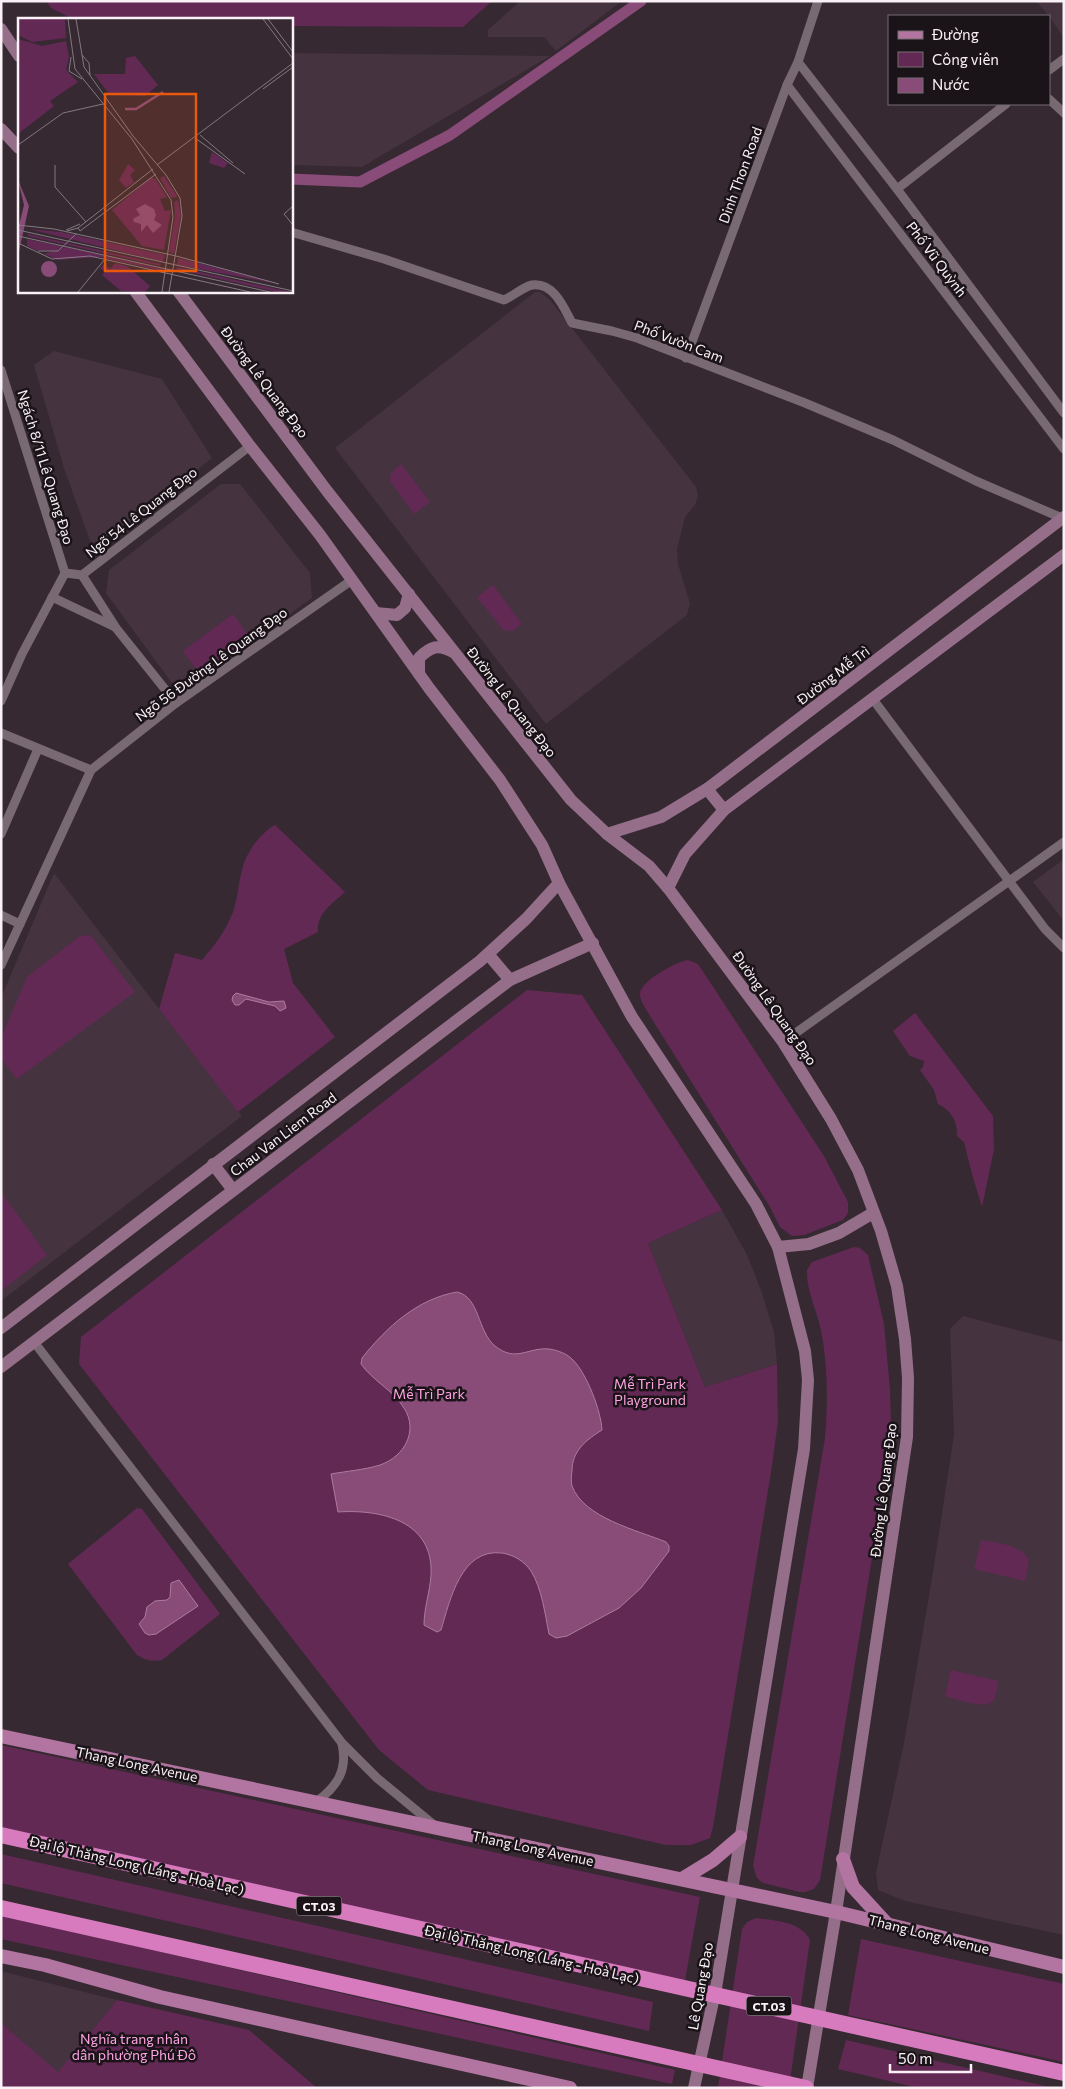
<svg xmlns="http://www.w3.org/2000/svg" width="1065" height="2089" font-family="Commissioner,sans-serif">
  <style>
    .built { fill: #45333f }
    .green { fill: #632955 }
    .water { fill: #894b78; stroke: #ab7d9e }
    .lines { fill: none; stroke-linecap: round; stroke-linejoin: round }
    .canal { stroke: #894b78; stroke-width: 11 }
    .minor { stroke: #786973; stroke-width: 9 }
    .secondary { stroke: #956e8a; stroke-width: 12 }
    .primary { stroke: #b274a0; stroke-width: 14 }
    .motorway { stroke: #d87bbe; stroke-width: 16 }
    .labels { text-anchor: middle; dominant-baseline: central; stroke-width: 5; stroke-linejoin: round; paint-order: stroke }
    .shield { fill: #1a1418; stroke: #b7afb4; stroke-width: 1 }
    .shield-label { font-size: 12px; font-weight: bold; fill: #faf1f7 }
    .street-label { font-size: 14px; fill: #faf1f7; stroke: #1a1418 }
    .park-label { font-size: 14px; fill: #fda2e2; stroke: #1a1418 }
    .inset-river { fill: none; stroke: #894b78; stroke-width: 2.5 }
    .inset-road { fill: none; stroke: #847981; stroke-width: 1 }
    .view { fill: #e8590c; fill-opacity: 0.15; stroke: #e8590c; stroke-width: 2.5 }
    .inset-edge { fill: none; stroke: #faf1f7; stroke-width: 2.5 }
  </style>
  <rect width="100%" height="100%" fill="#362932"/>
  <g class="built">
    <polygon points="520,1 622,1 556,51 544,37 488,37 488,30"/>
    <polygon points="1036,1 1064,1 1064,38 1049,16"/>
    <polygon points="291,53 550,56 362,167 291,165"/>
    <polygon points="535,292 540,292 550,300 696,487 698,496 695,505 685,517 677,549 678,564 690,603 687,615 546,724 335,448"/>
    <polygon points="54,351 162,379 212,458 94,552 64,468 34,365"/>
    <polygon points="221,484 240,484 310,573 312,598 189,686 174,686 106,593 109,570"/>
    <polygon points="1064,859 1064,921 1033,882"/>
    <polygon points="54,873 242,1116 1,1301 1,998"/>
    <polygon points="722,1210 747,1255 761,1290 774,1332 777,1364 705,1387 648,1243"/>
    <polygon points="963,1316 1064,1342 1064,1935 905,1901 878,1890 876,1873 904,1743 933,1572 954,1435 950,1329"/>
    <polygon points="1,1971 117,2000 58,2073 1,2023"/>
  </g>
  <g class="green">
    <polygon points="46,1 492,1 463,27 291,26 291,19 73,19 51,8"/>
    <polygon points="401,464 430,502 414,514 390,481 391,473"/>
    <polygon points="493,585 522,624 512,631 503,630 477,597"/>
    <polygon points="233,614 251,639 201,676 183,651"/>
    <path d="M275,825l70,67c-13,12 -29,22 -27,40l-34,17 9,34 42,54 -97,75 -79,-103 16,-56 27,7c13,-15 24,-30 31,-48 5,-14 5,-28 9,-42 4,-17 17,-36 33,-45z"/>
    <polygon points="90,935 135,992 17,1079 1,1058 1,1038 27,977 80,936"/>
    <path d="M688,960l10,4 126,192 24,46v11l-5,7 -39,15 -12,1 -12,-9 -10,-20 -120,-191c-4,-7 -10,-15 -10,-22 0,-13 36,-32 48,-34z"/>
    <polygon points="527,990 582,995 722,1210 648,1243 705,1387 777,1364 778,1421 772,1466 713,1827 710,1838 691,1845 666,1845 428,1790 379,1750 79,1364 81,1337"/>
    <path d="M915,1013l78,103 1,33 -12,58 -10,-33 -8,-32 -7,-6c1,-14 -6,-26 -19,-32l-4,-14 -14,-20 3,-3 1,-6 -14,-5 -17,-25z"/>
    <polygon points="1,1192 47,1255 1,1291"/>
    <path d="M854,1247l6,1 8,7 16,69 6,65 1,36 -14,102 -57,353 -6,9 -9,3h-5l-37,-9 -6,-5 -4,-12 72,-428c3,-36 3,-72 -4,-108 -4,-19 -15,-40 -14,-60l5,-8z"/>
    <path d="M137,1508l5,1 78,105 -58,46c-10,2 -17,0 -25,-5l-69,-91z"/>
    <path d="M981,1540c15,3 40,4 48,20l-4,21 -51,-12z"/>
    <path d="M951,1670l47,11c-1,5 -1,15 -5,20 -8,9 -37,-2 -48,-5z"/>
    <polygon points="1,1745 700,1897 684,1986 1,1828"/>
    <polygon points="1,1854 653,2002 649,2031 1,1883"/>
    <polygon points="1,1915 675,2070 672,2084 1,1939"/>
    <path d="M756,1918c18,2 46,4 54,22l-21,148h-71l24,-159 5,-7z"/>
    <polygon points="861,1939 1064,1984 1064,2062 848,2015"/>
    <polygon points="117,2000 249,2030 317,2088 1,2088 1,2023 58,2072"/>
    <polygon points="846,2040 1054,2088 919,2088 838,2069"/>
  </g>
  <g class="water">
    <polygon points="236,993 269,1002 284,1001 286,1008 280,1011 275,1006 246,999 239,1005 235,1005 232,1000 233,996"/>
    <path d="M457,1292c23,5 20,39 38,54 21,17 33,1 54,3 8,1 19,5 24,11 14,14 28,51 29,70 -16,10 -30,21 -30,41 -1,5 -1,11 0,15 12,32 65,44 94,56l3,4v5l-28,37 -22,20 -52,28 -11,2 -7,-4c-4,-20 -7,-45 -18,-63 -7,-10 -17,-16 -29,-18 -41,-5 -52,47 -61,77l-4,2 -13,-7c0,-17 6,-33 7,-50 3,-54 -50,-66 -93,-63l-7,-38c16,-3 33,-4 49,-9 24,-8 39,-34 24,-57 -11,-18 -31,-27 -43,-44l1,-6c25,-31 55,-59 95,-66z"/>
    <polygon points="179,1580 198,1606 156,1634 149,1635 145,1633 139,1624 145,1617 147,1607 155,1601 167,1600 170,1597 171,1583"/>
  </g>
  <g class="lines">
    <polyline class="canal" points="291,179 360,182 450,135 641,1"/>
    <g class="minor">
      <polyline points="798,62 897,189 1064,413"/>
      <polyline points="1049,70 1064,59"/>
      <polyline points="787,85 1064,449"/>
      <polyline points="1049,99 1064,113"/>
      <polyline points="897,189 1006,104"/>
      <path d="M291,232l93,27 120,41c9,-4 19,-13 28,-15 22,-3 32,23 40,38l40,8 25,7 168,65 88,37 83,41 86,37"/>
      <polyline points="686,358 787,85 798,62 818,1"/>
      <polyline points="1,370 65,573"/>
      <polyline points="65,573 82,575 250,446"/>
      <polyline points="82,575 116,628 176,703"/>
      <polyline points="52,597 115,627"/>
      <polyline points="872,698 1045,929 1064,948"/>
      <polyline points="1,701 22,654 65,573"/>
      <polyline points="1,733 91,770"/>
      <polyline points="1,834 38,749"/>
      <polyline points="1,915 20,924"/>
      <polyline points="1,965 91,770 176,703 352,580"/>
      <polyline points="783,1042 1064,842"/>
      <polyline points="34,1342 342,1743 377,1778 434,1825"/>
      <path d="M316,1802c21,-15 32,-32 26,-58"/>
    </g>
    <g class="secondary">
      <polyline points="1,29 19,56"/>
      <polyline points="1,129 19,148"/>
      <polyline points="135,291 250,446 320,535 429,688 500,780 542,845 559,883 632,1017 756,1204 778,1247 805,1351 808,1380 804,1449 716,1988 694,2088"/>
      <polyline points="178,291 327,491 571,800 607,834 649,866 668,888 783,1042 831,1119 858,1170 881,1231 897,1286 905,1339 908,1378 907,1437 836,1912 807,2088"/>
      <polyline points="376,613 397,615 405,608 409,594"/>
      <path d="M419,674v-16c12,-12 19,-14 34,-6"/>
      <polyline points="707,789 724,810"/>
      <polyline points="607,834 661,817 707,789 1064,517"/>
      <polyline points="668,888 685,854 724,810 1064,555"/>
      <polyline points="488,954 510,980"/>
      <polyline points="213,1164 233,1190"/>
      <polyline points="778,1247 809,1244 839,1233 873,1213"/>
      <polyline points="1,1328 480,961 526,919 559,883"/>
      <polyline points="1,1367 510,980 593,943"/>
    </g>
    <g class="primary">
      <polyline points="1,1736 836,1912 1064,1967"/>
      <polyline points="843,1859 853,1887 886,1923"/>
      <polyline points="682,1879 713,1860 740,1837"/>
      <polyline points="1,1956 45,1965 160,1997 570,2088"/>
    </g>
    <g class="motorway">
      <polyline points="1,1835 1064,2073"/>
      <polyline points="1,1908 806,2088"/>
    </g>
  </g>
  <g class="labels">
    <g class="shield">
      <rect x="296.5" y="1896.5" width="45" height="19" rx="4"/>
      <rect x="746.5" y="1996.5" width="45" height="19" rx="4"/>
    </g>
    <g class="shield-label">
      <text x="319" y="1906">CT.03</text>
      <text x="769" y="2006">CT.03</text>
    </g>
    <g class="street-label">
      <text transform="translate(740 175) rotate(-70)">Dinh Thon Road</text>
      <text transform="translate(937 259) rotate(53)">Phố Vũ Quỳnh</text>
      <text transform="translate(679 341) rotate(21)">Phố Vườn Cam</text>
      <text transform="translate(265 382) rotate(53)">Đường Lê Quang Đạo</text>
      <text transform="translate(46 467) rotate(73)">Ngách 8/11 Lê Quang Đạo</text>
      <text transform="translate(141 512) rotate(-38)">Ngõ 54 Lê Quang Đạo</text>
      <text transform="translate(211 664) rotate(-36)">Ngõ 56 Đường Lê Quang Đạo</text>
      <text transform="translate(833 675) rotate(-37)">Đường Mễ Trì</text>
      <text transform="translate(512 702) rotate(52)">Đường Lê Quang Đạo</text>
      <text transform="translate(775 1008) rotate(55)">Đường Lê Quang Đạo</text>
      <text transform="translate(283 1134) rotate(-37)">Chau Van Liem Road</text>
      <text transform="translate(883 1490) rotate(-83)">Đường Lê Quang Đạo</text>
      <text transform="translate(137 1764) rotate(12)">Thang Long Avenue</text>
      <text transform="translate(533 1848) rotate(12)">Thang Long Avenue</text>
      <text transform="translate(137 1865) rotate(13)">Đại lộ Thăng Long (Láng - Hoà Lạc)</text>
      <text transform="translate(929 1934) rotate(14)">Thang Long Avenue</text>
      <text transform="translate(532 1954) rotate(13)">Đại lộ Thăng Long (Láng - Hoà Lạc)</text>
      <text transform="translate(700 1986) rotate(-80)">Lê Quang Đạo</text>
    </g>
    <g class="park-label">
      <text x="650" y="1383">Mễ Trì Park<tspan x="650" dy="16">Playground</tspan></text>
      <text x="429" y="1393">Mễ Trì Park</text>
      <text x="134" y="2038">Nghĩa trang nhân<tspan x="134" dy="16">dân phường Phú Đô</tspan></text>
    </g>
  </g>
  <g transform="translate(18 18)">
    <rect width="275" height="275" fill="#362932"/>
    <path d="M0,1h47l1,19 -34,4 -14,-7zM0,21l24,7 24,-5 3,16 -3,13 12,12 -28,19 4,5 -36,28zM117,38l23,29 -13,11 -35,-1 -16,-21h31l1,-16zM194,134l16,11 -4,5 -15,-5zM110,146l7,6 -5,5 4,7 -8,6 -7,-8zM146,158l13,20v1l-6,1 -11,-20zM132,160h5l12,19 -7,2 5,12 6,-1 -7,40 -22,-4 -30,-36zM160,182l3,15 -7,39 -5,-2 6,-36 -1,-14zM11,211l32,3 104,23 -2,7zM10,216l133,30 -1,2 -132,-30zM9,221l37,8 -10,4 -18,-1 -9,-4zM48,229l97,22 -1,2 -62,-14 -42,3 -14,-6zM160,240l101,26 -102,-19zM97,245l12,3 23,20 -5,6 -24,-1 -19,-16 3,-3 -5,-4 4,-4 6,5zM159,249l113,25h-13l-101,-23z" fill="#632955"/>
    <path d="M0,162l11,26 -11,50v-27l6,-24zM127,186l9,5 2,6 -2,5 8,5 -9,8 -6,-8 -6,7v-8l-7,-2 -1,-3 7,-4 -4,-6zM23 251a8 8 0 1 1 16 0a8 8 0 1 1-16 0Z" fill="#894b78"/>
    <path class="inset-river" d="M107,91h11l27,-17"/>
    <path class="inset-road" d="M50,1l7,50 57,70 39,61 2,17 -11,75M58,1l8,48 49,69 33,39 14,23 2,18 -13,76M245,1l30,40M250,1l25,33M64,37l7,8 1,12M53,39l-2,14 13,8M245,71l30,-22M182,117l33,28M177,120l50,36M0,127l45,-32 40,-9M37,147v22l31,35M139,147l136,-102M275,188l-9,8 9,11M0,207l36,4 122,27 103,28M60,210l2,3 76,-57M0,212l275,61M48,212l14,-6M49,213l11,-3 75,-59M0,218l252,56M0,225l34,16 38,-3 160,36M20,233h20l18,-17M60,274l27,-33"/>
    <path class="view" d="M87,76h91v177h-91z"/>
    <rect width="275" height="275" class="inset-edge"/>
  </g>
  <rect width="1065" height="2089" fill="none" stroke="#faf1f7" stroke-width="5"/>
  <rect x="888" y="15" width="162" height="90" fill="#1a1418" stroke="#746c71"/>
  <rect x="898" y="31" width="25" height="8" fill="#b274a0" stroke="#746c71"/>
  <text x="932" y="40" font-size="15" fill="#faf1f7">Đường</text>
  <rect x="898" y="52" width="25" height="15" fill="#632955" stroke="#746c71"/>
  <text x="932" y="65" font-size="15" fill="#faf1f7">Công viên</text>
  <rect x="898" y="78" width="25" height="15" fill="#894b78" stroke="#746c71"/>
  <text x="932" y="90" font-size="15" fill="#faf1f7">Nước</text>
  <path d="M890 2064v8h81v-8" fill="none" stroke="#faf1f7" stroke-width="2.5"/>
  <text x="898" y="2064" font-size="15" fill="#faf1f7" stroke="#1a1418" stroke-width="4" paint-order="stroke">50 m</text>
</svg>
